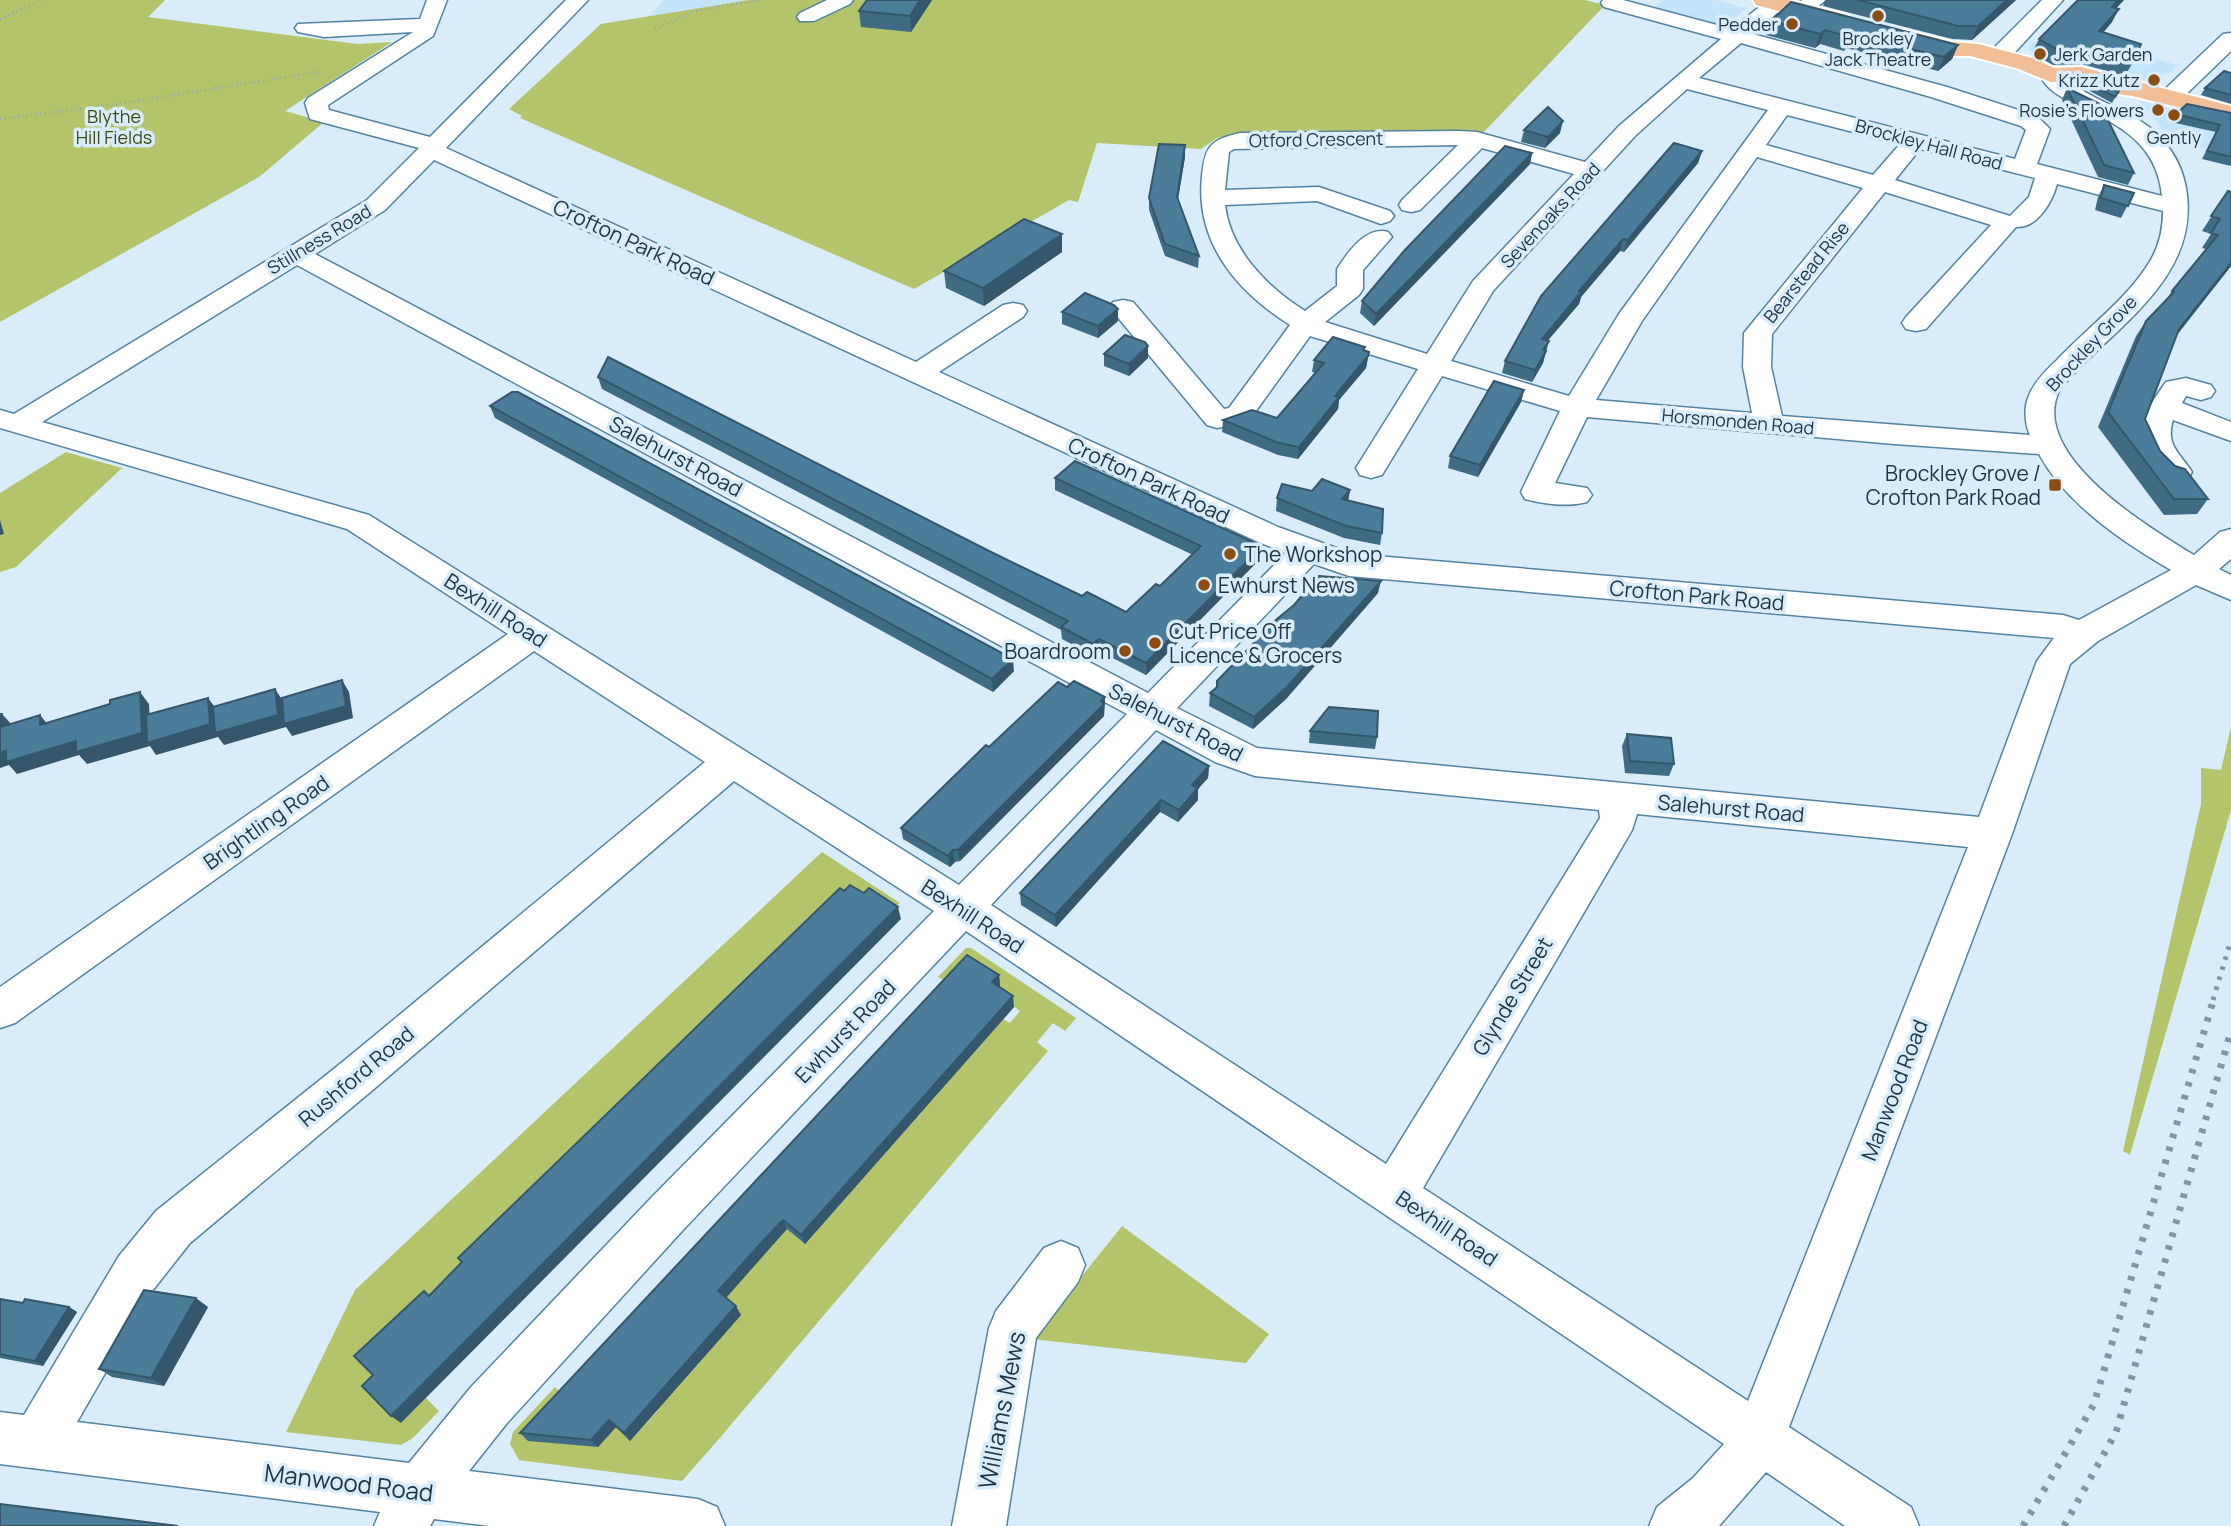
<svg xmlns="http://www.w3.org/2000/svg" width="2231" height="1526" font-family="Manrope,sans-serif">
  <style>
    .built { fill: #c2e5fc }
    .green { fill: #b4c46b }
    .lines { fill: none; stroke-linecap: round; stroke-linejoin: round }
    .minor-casing { stroke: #5383a2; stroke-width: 3 }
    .major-casing { stroke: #fff; stroke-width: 4 }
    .path { stroke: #91a5b3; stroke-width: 2.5; stroke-dasharray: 1 3.5; stroke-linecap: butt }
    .minor { fill: #fff; fill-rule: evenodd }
    .major { fill: #f1be95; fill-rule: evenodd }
    .rail-far1 { stroke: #8195a3; stroke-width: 5; stroke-dasharray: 3.5 7; stroke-linecap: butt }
    .rail { stroke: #8195a3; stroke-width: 7; stroke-dasharray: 4.5 9; stroke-linecap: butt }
    .wall { fill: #406b84 }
    .shaded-wall { fill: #34576c }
    .building { fill: #4b7c9a; stroke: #34576c; stroke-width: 2 }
    .poi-dot { fill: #8c4d13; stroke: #d8ecfa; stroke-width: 2.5 }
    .labels { text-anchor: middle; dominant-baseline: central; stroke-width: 7; stroke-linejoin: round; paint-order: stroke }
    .far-poi-label { font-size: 18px; fill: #1f3441; stroke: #d8ecfa; text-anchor: end }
    .far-park-label { font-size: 18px; fill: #3f4717; stroke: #d8ecfa }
    .far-street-label { font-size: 18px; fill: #1f3441; stroke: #d8ecfa }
    .street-label { font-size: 21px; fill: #1f3441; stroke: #d8ecfa }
    .poi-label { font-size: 21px; fill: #1f3441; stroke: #d8ecfa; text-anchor: start }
    .near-street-label { font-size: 24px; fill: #1f3441; stroke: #d8ecfa }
  </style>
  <rect width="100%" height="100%" fill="#d8ecfa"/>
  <g class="built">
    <polygon points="664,0 749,0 649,16"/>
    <polygon points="1663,0 1715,0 1746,8 1722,29 1650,11"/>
    <polygon points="2048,30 2112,45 2177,65 2169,73 2144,80 2035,56 2028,49"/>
    <polygon points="2140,101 2231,123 2231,155 2171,140"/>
  </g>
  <g class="green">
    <polygon points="0,0 165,0 148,17 358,44 392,42 285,111 324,122 259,177 0,322"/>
    <polygon points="749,0 1585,0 1605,5 1480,136 1237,135 1217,138 1201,149 1097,143 1078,202 1069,200 914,289 520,118 522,116 509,109 601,24"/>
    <polygon points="66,452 122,468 16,567 0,572 0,493"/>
    <polygon points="2231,727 2231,810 2130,1155 2123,1151 2201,804 2201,768 2221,770"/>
    <polygon points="822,852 900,903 383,1383 401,1423 426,1398 439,1411 413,1438 401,1445 286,1432 355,1290"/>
    <polygon points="966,948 971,948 1076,1018 1065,1031 1053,1023 1037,1042 1048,1051 718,1440 682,1481 519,1460 510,1444 513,1432 555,1387 568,1399 534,1441 590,1446 607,1419 631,1440 659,1409 635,1388 673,1392 699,1363 676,1342 715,1344 741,1315 718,1296 730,1292 787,1229 805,1244 816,1231 795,1214 830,1216 851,1192 830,1175 867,1174 887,1151 866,1135 899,1137 921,1113 900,1098 911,1086 932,1101 951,1078 931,1063 943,1050 964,1064 983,1042 963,1028 974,1016 994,1030 1003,1019 1010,1023 1020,1011 994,993 951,984 938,977"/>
    <polygon points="1122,1226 1269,1334 1246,1363 1032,1339"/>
  </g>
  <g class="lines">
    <g class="minor-casing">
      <g id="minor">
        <path d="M427,0h20l-14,36 -105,69 1,5 101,27 136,-137h22l-142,148 470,214 87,-57 10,-2 10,2 4,6 -4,6 -84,55 339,155 75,27 710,61 16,5 92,-50c-48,-28 -105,-66 -132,-116l-145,-10 -307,-27 -32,66 32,5 5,7 -5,7c-19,5 -43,2 -62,-3l-4,-7 39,-81 -118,-35 -60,99 -11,3 -11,-3 -4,-7 62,-99 -108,-33 -62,86 -31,6 -10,-3 -97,-117 3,-6 10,-2 10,2 91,107 5,-1 61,-83c-54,-34 -95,-83 -88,-149 3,-31 9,-36 38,-43l218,-2 19,1 108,30 34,-36 102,-87 -117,-32 -3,-4 2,-3h20l109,29 36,-29h17l2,3 -3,4 -31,27 194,53 90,29 13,13 -13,35 125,32c-5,-52 -41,-70 -84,-91 -16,-8 -30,-13 -38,-30l3,-5h16c18,26 64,36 90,57 21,17 35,40 38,68 10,88 -78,135 -127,194 -33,64 84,135 127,162l7,4 26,-23 11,-3v30l-12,10 12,6v25l-35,-15 -98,56 -28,23 -58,170 -223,593 122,80 8,19h-74l-79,-54 -47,54h-70l8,-19 36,-29 31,-34 -758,-513 -283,299 -176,193 -38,48 229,28 19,8 8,19h-235l-56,-7 -4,7h-56l6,-14 -380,-48v-52l24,3 95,-159 37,-45 189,-151 360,-298 -171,-111 -519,372 -15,5v-41l508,-353 -161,-105 -347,-101v-18l14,4 353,-214 52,-52 -109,-29 -5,-16 3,-5 105,-66 -89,5 -26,-5 -3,-4 3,-4 122,-5zM1741,43l190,54 90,29 5,4 -11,29 -316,-81zM1687,89l81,21 -149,204 -50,82 -118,-35 42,-70 142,-155zM1787,115l113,29 -27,31 -107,-30zM1458,145l-56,55 -3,5 3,5 9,2 9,-2 62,-62 92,26 -101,107 -46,73 -102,-32 34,-27 4,-6v-19l29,-33 -4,-5c-22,-6 -40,20 -51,37v17l-32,25c-37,-23 -75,-61 -80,-106l92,-4 64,23 9,-3 4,-5 -4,-5 -71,-24 -94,3 4,-38 5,-3zM1920,149l115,29 -6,19 -19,19 -115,-36zM1757,157l106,31 -119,145 -1,34 9,46 -156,-13 46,-79zM434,160l822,381 30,12 -138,140 -833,-439 70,-44zM2057,184l106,27c0,19 -4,36 -14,52 -23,37 -62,65 -92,97 -11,10 -24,23 -29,38 -4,10 -3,27 2,37l-248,-19 -11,-49 1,-33 113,-142 106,33 -85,92 -4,6 4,6 10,2 10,-2 90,-102c22,1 36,-25 41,-43zM297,265l830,449 -168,171 -590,-370 -327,-93zM1314,564l35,12 705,62 -17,23 -58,156 -722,-69 -80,-40zM1156,730l59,32 40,14 344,34 1,8 -214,346 -395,-259zM734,781l200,130 -283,287 -180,189 -62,76 -332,-41 76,-132 37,-47 185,-155zM1637,814l331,33 -220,554 -325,-213 209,-358z"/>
        <polygon points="827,0 853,0 850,4 814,21 800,21 797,17 800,13"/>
        <polygon points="1802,0 1826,0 1808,14 1794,14 1791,10"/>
        <polygon points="2042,0 2063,0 2007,61 1991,61 1988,56 1991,51"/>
        <polygon points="2231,33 2231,51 2177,103 2161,103 2158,98 2161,93 2223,34"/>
        <path d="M2186,378l25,7 4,6 -4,6 -10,3 -15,-4 -4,7 49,19v19l-58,-21c-8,25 7,33 19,52l-4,7c-7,2 -15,4 -22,0 -13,-8 -28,-33 -26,-48 3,-17 16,-35 26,-49z"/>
        <polygon points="1061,1241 1078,1248 1085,1265 1078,1282 1036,1338 1006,1526 952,1526 989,1328 996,1311 1044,1248"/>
      </g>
    </g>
    <g class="major-casing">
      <g id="major">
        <polygon points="1753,0 1789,0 1847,15 1850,20 1847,25 1839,27 1756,5"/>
        <polygon points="1904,30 1952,42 1978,44 2032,58 2054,68 2081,67 2231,106 2231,120 2132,96 2098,91 2095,85 2080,81 2051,82 2016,68 1970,56 1952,56 1896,42 1893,37 1896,32"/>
      </g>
    </g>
    <g class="path">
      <polyline points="0,19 42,0"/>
      <polyline points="655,29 694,11 760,0"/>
      <polyline points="0,119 117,104 319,72"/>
    </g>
    <use href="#minor" class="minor"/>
    <use href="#major" class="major"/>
    <polyline class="rail-far1" points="2213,1000 2231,940"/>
    <g class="rail">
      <polyline points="2023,1526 2094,1404 2214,998"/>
      <polyline points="2064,1526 2116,1432 2231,1031"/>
    </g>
  </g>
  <g class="wall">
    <polygon points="932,0 911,32 861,27 859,11"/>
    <polygon points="1825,0 2016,0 1972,40 1952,39 1823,6"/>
    <polygon points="2078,0 2124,0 2116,8 2112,22 2103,33 2133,62 2125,76 2082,64 2053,65 2032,53 2039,39"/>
    <polygon points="1771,21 1958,45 1952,59 1938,71 1846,48 1844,51 1820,44 1815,48 1766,35"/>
    <polygon points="2231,73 2231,104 2201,95 2205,88"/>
    <polygon points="2080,78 2101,88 2119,91 2112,103 2077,84"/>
    <polygon points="2067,88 2134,173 2128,185 2098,177 2062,100"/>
    <polygon points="2231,113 2231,166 2202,159 2216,132 2171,122 2176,114"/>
    <polygon points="1524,130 1560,133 1545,148 1521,142"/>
    <polygon points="1185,145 1185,157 1178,200 1199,256 1198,268 1165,256 1149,210 1149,198"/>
    <polygon points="1702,151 1698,163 1624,252 1620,251 1581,297 1579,304 1548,340 1543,363 1532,382 1502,373 1505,361"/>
    <polygon points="1532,153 1530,164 1374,326 1360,313 1362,301"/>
    <polygon points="2104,185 2134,193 2121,218 2095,210 2098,197"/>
    <polygon points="2228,191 2231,192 2231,266 2177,334 2145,419 2160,451 2208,499 2197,514 2164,515 2098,427 2136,336 2146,321 2166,300 2172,291 2206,249 2202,248 2211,234 2202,231"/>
    <polygon points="1062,252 984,306 946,288 944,271"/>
    <polygon points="1062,312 1118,321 1098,338 1062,324"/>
    <polygon points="1365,350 1369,352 1366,368 1339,400 1338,409 1298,459 1278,455 1222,432 1223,420 1277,418 1316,373 1312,372 1314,360"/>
    <polygon points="1104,354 1148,358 1129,376 1104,366"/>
    <polygon points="598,377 991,552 1082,596 1126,612 1160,586 1193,555 1055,490 1055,478 1261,558 1146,675 1099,651 1094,656 1062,639 1061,630 602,389"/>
    <polygon points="1524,390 1521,402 1478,477 1448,468 1450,456"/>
    <polygon points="490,406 1014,671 993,692 495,418"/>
    <polygon points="1350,490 1348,500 1382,533 1380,545 1344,538 1276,511 1277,498 1312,491"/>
    <polygon points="1378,593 1286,699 1253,729 1209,706 1210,693"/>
    <polygon points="1067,687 1105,697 1104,716 960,861 955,862 950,867 903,839 901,828 989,747"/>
    <polygon points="1310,731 1377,737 1375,749 1309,743"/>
    <polygon points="1627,734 1674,764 1669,776 1625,773 1622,746"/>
    <polygon points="1209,766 1208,778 1198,788 1198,800 1178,822 1160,812 1056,927 1021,905 1020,893"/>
    <polygon points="999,975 1000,987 1014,1007 805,1244 787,1229 768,1250 726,1298 741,1315 630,1441 616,1427 598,1447 528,1441 520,1433"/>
    <polygon points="0,1299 23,1303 69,1307 77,1312 43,1366 0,1358"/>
    <polygon points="208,1307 164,1386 112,1377 99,1369"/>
  </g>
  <g class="shaded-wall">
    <polygon points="920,0 932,0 911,32 910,16"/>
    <polygon points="2007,0 2016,0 1972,40 1978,26"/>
    <polygon points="2118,0 2124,0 2105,20 2112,7"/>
    <polygon points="2119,9 2112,22 2092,45 2099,31"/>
    <polygon points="1825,30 1820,44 1815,48 1820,34"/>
    <polygon points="1852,35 1846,48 1844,51 1849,37"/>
    <polygon points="1958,45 1952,59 1938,71 1944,57"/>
    <polygon points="1563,121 1560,133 1545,148 1548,137"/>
    <polygon points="1185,145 1185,157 1176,209 1177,197"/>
    <polygon points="1702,151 1698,163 1624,252 1628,240"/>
    <polygon points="1532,153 1530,164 1374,326 1376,314"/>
    <polygon points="1062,234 1062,252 984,306 983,288"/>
    <polygon points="1623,239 1620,251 1581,297 1579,304 1539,351 1542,339 1579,291"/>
    <polygon points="2231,263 2231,266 2170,344 2179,329"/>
    <polygon points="1118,309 1118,321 1098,338 1098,326"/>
    <polygon points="1549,341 1543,363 1532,382 1535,370 1543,350"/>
    <polygon points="1148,346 1148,358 1129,376 1129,364"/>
    <polygon points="1369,352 1366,368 1339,400 1338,409 1298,459 1299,447 1335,396"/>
    <polygon points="1524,390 1521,402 1478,477 1480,465"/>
    <polygon points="1350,490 1348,502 1342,499"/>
    <polygon points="0,520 4,534 0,535"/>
    <polygon points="1262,546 1261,558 1146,675 1146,663"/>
    <polygon points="1381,581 1378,593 1286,699 1253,729 1254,717"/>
    <polygon points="1099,639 1099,651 1094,656 1093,644"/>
    <polygon points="1013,659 1014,671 993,692 992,679"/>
    <polygon points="342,680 349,692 353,718 292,736 286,727 224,745 218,737 156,755 150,746 87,764 79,755 17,774 9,765 0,768 0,753 140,692 149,704 151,742 208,698 217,710 275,689 283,701"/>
    <polygon points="1105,697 1104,716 960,861 958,850"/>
    <polygon points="2,714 13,726 1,727"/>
    <polygon points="40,715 50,727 40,725"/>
    <polygon points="1209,766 1208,778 1191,797 1192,785"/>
    <polygon points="1198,788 1198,800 1178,822 1179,810"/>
    <polygon points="1161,800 1160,812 1056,927 1055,915"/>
    <polygon points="953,850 955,862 950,867 948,856"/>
    <polygon points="898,907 901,919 401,1423 391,1416"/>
    <polygon points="999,975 1000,986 994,993 992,982"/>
    <polygon points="1013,996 1014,1007 805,1244 801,1235"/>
    <polygon points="783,1220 787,1229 724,1300 718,1291"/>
    <polygon points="196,1298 208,1307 164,1386 151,1378"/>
    <polygon points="736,1306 741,1315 630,1441 624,1433"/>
    <polygon points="69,1307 77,1312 43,1366 35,1361"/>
    <polygon points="609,1420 616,1427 598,1447 591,1440"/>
  </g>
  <g class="building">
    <polygon points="867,0 920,0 910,16 859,11"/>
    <polygon points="1858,0 2007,0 1978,26 1958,26"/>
    <polygon points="2078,0 2118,0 2112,7 2119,9 2099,31 2141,44 2133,62 2089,51 2060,51 2039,39"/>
    <polygon points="1791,2 1958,45 1944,57 1852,35 1849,37 1825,30 1820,34 1771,21"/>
    <polygon points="2224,71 2231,73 2231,95 2205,88"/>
    <polygon points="2080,78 2096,82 2101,88 2119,91 2115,97"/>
    <polygon points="2067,88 2100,104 2134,173 2104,165"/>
    <polygon points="2187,104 2231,113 2231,157 2207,151 2220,125 2176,114"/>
    <polygon points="1548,107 1563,121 1548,137 1524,130"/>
    <polygon points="1674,143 1702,151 1628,240 1623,239 1579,291 1582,291 1542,339 1549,341 1543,350 1546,351 1535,370 1505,361 1541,296"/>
    <polygon points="1159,144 1185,145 1177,197 1199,256 1165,244 1149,198"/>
    <polygon points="1505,146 1532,153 1376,314 1362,301 1404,251"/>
    <polygon points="2104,185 2134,193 2128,206 2101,198"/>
    <polygon points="2228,191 2231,192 2231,263 2179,329 2145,419 2160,451 2175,466 2185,469 2208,499 2174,499 2108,412 2146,321 2174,292 2172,291 2218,235 2211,233 2220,219 2211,216"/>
    <polygon points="1024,219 1062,234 983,288 944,271"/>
    <polygon points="1085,293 1114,305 1118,309 1098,326 1062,312"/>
    <polygon points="1125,335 1145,342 1148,346 1129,364 1104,354"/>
    <polygon points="1333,337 1365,347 1363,350 1369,352 1368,356 1335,396 1339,397 1299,447 1279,443 1223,420 1252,410 1277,418 1324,363 1314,360"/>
    <polygon points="608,357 991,552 1082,596 1087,592 1126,612 1156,584 1160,586 1201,546 1055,478 1075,461 1262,546 1146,663 1099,639 1093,644 1061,627 1068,621 598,377"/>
    <polygon points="1494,381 1524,390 1480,465 1450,456"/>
    <polygon points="512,392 518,392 1013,659 992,679 490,406"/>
    <polygon points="1322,479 1350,490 1342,499 1383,509 1382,533 1346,526 1277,498 1282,484 1312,491"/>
    <polygon points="1319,576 1381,581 1287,687 1254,717 1210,693 1217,687 1217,681 1277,619 1294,605"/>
    <polygon points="342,680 346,706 284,724 282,698"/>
    <polygon points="1074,681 1105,697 1101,701 1104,704 958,850 953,850 948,856 901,828 986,745 989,747 1058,682 1067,687"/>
    <polygon points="275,689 278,715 215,733 213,707"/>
    <polygon points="140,692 142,733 76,752 76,741 6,762 6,751 0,753 0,714 2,714 1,727 40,715 40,725 110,704 110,700"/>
    <polygon points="208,698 210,724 147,743 146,715"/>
    <polygon points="1329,707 1378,711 1377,737 1310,731"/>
    <polygon points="1627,734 1671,738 1674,764 1630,761"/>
    <polygon points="1163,741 1209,766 1192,785 1198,788 1179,810 1161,800 1055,915 1020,893"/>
    <polygon points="850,885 864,893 869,888 898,907 391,1416 362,1386 373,1375 354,1356 424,1291 429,1296 462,1262 458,1258 840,888 844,891"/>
    <polygon points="967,955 999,975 992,982 1013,996 801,1235 783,1220 763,1241 718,1291 736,1306 624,1433 609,1420 591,1440 520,1433"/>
    <polygon points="144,1290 196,1298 151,1378 99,1369"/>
    <polygon points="0,1299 23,1303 25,1299 69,1307 35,1361 0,1354"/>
    <polygon points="0,1504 178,1526 0,1526"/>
  </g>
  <g class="poi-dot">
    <circle cx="1878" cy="16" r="7"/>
    <circle cx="1792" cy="24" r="7"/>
    <circle cx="2040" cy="54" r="7"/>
    <circle cx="2154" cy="80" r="7"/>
    <circle cx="2158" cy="110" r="7"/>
    <circle cx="2174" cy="115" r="7"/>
    <rect x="2048" y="478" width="14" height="14" rx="3.5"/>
    <circle cx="1230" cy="554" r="7"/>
    <circle cx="1204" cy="585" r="7"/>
    <circle cx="1155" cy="643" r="7"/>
    <circle cx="1125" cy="651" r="7"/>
  </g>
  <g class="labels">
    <g class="far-poi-label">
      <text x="1778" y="24">Pedder</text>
      <text x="1878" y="38" text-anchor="middle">Brockley<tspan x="1878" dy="21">Jack Theatre</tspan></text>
      <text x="2054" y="54" text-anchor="start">Jerk Garden</text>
      <text x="2140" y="80">Krizz Kutz</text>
      <text x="2144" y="110">Rosie's Flowers</text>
      <text x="2174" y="137" text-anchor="middle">Gently</text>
    </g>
    <g class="far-park-label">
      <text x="114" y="116">Blythe<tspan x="114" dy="21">Hill Fields</tspan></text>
    </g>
    <g class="far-street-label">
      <text transform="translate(1316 139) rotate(-1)">Otford Crescent</text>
      <text transform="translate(1929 144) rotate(15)">Brockley Hall Road</text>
      <text transform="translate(1550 215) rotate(-47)">Sevenoaks Road</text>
      <text transform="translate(319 239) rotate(-31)">Stillness Road</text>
      <text transform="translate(1806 272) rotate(-51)">Bearstead Rise</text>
      <text transform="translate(2091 343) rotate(-47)">Brockley Grove</text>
      <text transform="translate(1738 421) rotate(5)">Horsmonden Road</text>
    </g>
    <g class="street-label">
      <text transform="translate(634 242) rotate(25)">Crofton Park Road</text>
      <text transform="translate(676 456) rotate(28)">Salehurst Road</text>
      <text transform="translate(1149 480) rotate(25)">Crofton Park Road</text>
      <text transform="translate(1697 595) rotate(5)">Crofton Park Road</text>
      <text transform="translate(496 610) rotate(33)">Bexhill Road</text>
      <text transform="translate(1176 722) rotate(27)">Salehurst Road</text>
      <text transform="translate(1731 808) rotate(5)">Salehurst Road</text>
      <text transform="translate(266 822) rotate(-35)">Brightling Road</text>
      <text transform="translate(973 916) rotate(33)">Bexhill Road</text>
      <text transform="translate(1512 996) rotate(-59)">Glynde Street</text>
      <text transform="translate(845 1031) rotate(-46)">Ewhurst Road</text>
      <text transform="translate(356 1076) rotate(-40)">Rushford Road</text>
      <text transform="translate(1894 1090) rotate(-69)">Manwood Road</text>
      <text transform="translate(1447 1228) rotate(34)">Bexhill Road</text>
    </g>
    <g class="poi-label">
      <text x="2041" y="473" text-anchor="end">Brockley Grove /<tspan x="2041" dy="24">Crofton Park Road</tspan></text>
      <text x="1244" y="554">The Workshop</text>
      <text x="1218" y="585">Ewhurst News</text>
      <text x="1169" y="631">Cut Price Off<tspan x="1169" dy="24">Licence &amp; Grocers</tspan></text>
      <text x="1111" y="651" text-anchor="end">Boardroom</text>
    </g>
    <g class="near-street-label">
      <text transform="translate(1001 1410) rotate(-79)">Williams Mews</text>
      <text transform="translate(349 1482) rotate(7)">Manwood Road</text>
    </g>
  </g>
</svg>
